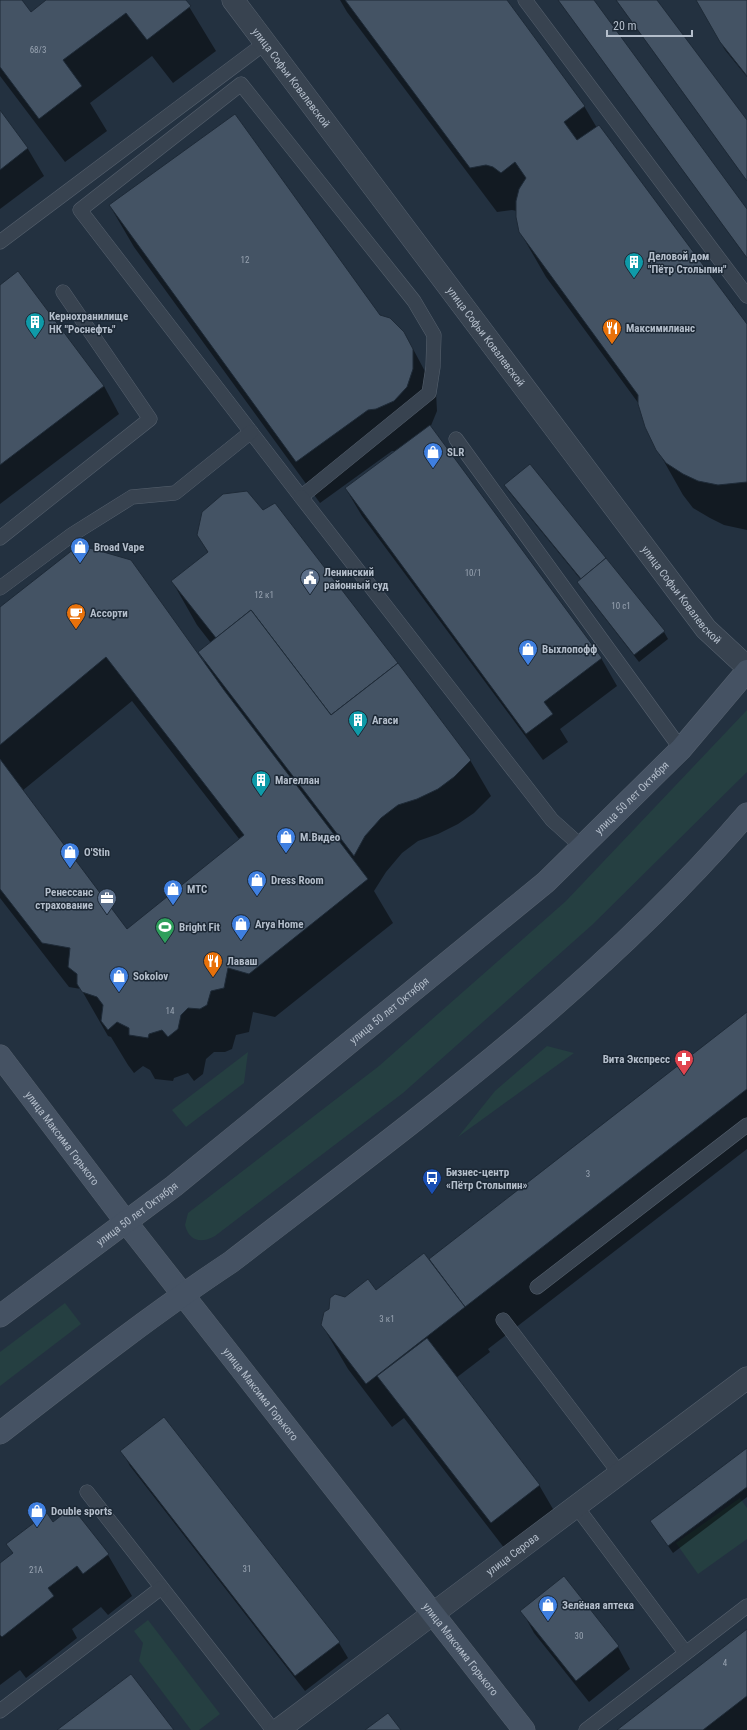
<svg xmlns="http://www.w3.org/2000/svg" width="747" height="1730" font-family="'Roboto Condensed',sans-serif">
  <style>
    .green { fill: #253f41 }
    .shadow { fill: #0007; fill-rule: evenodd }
    .building { fill: #445364; stroke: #1e2a37 }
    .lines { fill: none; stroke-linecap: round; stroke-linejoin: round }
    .lane-casing { stroke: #56616e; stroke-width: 15 }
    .street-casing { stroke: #56616e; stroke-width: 23 }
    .secondary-casing { stroke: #56616e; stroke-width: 23 }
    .lane { stroke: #384350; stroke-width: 14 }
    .street { stroke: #384350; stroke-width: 22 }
    .secondary { stroke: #455263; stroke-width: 22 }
    .labels { text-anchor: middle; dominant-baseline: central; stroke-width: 3; stroke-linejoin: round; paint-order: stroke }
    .number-label { font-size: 9px; fill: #98a3b1 }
    .street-label { font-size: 11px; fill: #b4becb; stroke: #1c2835 }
    .poi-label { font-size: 11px; font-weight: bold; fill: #b4becb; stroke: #1c2835; text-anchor: start }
  </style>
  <rect width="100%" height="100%" fill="#233140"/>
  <g class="green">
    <path d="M747,710v62l-155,153 -189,168 -188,143c-14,8 -26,5 -30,-11l3,-12 191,-147 187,-165z"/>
    <polygon points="547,1046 574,1053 458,1137 495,1091"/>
    <polygon points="248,1052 244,1083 186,1127 172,1110"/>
    <polygon points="65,1303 81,1324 0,1386 0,1352"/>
    <polygon points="740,1498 747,1508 747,1539 698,1574 676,1543"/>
    <polygon points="148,1620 220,1714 199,1730 191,1730 139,1661 143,1643 134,1631"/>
  </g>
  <g class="shadow">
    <polygon points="0,0 20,0 30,13 48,0 185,0 216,51 173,83 152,56 90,103 107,131 65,162 0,76"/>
    <polygon points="340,0 506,0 584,106 597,128 747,325 747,530 724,525 710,518 693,508 683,495 657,449 639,404 546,277 520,232 517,211 512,210 497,212 347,12"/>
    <polygon points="558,0 593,0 747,211 747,258"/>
    <polygon points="616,0 656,0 747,122 747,181"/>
    <polygon points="697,0 747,0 747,77 725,50"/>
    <polygon points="0,112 28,149 44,176 0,209"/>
    <polygon points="110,206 380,315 404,332 436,392 437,411 430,428 601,658 617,686 560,729 568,742 543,760 362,516 346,489 397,451 392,451 320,503 134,247"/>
    <polygon points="0,286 104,386 119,414 0,504"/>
    <polygon points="505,486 664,632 668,639 639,662 583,590 581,580 510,493"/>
    <path d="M198,535l272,225 21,36 -17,17 -16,11 -20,10 -20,7 -16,12 -16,19 -12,19 19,32 -118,94 -22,-5 -4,20 -13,3 -4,14 -7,3h-11l-8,7 -3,15 -9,7 -6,-8 -14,5 -1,3 -18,-2 -5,-9 -7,-4 -9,7 -6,-8 -17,-28 -3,-1 -27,-47 -12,-2 -69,-89v-290l203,55 2,-1 -6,-10 12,-9 -14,-18 -25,-44 36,-28zM132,701l108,139 -113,91 -105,-140z"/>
    <polygon points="747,1013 747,1149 488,1349 490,1352 456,1378 539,1485 560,1521 512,1558 404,1418 392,1427 348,1369 322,1325 346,1298 376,1292 428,1261"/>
    <polygon points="164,1418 339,1643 348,1658 305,1691 130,1466 122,1451"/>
    <polygon points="747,1450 747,1497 673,1553 651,1521"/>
    <polygon points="72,1508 108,1555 132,1596 108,1615 101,1607 72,1629 77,1638 26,1678 20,1670 0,1685 0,1564 13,1554 8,1544 53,1523"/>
    <polygon points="564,1578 618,1647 630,1669 589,1702 534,1633 522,1611"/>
    <polygon points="747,1630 747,1730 619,1730"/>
  </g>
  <g class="building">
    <polygon points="0,0 22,0 31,12 46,0 186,0 191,6 147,40 126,13 63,60 82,86 39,119 0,67"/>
    <polygon points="345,0 507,0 585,106 564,122 577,140 599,125 747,324 747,482 718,485 698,481 683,474 666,463 656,450 645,427 638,404 638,395 519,232 516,217 516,201 519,189 526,178 515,162 501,173 493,167 486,165 470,168"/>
    <polygon points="558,0 594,0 747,209 747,258"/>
    <polygon points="616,0 657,0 747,120 747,181"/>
    <polygon points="696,0 747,0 747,76 720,42"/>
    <polygon points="0,110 28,148 0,170"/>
    <polygon points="235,114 380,315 390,318 404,332 413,349 413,369 407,387 394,401 376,409 368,410 296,462 109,205"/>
    <polygon points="18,271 104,386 0,465 0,285"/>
    <polygon points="430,425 602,658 544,702 553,714 526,734 345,488"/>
    <polygon points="530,464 606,558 581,579 504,485"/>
    <polygon points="247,491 263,510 275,503 398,663 331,715 251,610 216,638 171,581 208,552 197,535 202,512 223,494"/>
    <polygon points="79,545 131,560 224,690 368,879 249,974 228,968 224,988 211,991 207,1005 200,1009 188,1008 181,1015 178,1029 168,1037 162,1030 149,1034 148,1038 129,1035 129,1028 117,1022 108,1030 101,1021 103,1005 97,997 82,992 77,984 77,974 68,967 70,948 42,943 0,889 0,759 127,929 244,835 106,657 0,745 0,607"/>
    <polygon points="606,558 665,631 634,655 577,582"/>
    <polygon points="251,610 331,715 398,663 471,760 454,777 438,789 417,799 398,805 381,818 365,836 354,856 198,652"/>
    <polygon points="747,1012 747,1089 465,1307 429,1259"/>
    <polygon points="424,1253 465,1307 366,1384 321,1325 324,1312 329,1309 330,1298 335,1294 345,1297 368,1279 376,1290"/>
    <polygon points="427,1338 540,1485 491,1523 377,1376"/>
    <polygon points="164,1417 340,1642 295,1676 120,1451"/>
    <polygon points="747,1448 747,1487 668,1546 650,1521"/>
    <polygon points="72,1507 109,1554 83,1574 77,1566 48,1588 54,1596 2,1637 0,1635 0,1563 13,1553 6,1544 47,1513 53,1522"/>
    <polygon points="564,1576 619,1646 576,1681 520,1611"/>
    <polygon points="747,1629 747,1696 703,1730 617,1730"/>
    <polygon points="131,1674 174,1730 57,1730"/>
    <polygon points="388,1713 401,1730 365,1730"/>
  </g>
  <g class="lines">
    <g class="lane-casing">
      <g id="lane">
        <polyline points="525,0 747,296"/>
        <polygon points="241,84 414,301 434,335 433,367 429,393 301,497 80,210"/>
        <polyline points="0,242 265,43"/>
        <polyline points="456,439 681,749"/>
        <polyline points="301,497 552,820 582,847"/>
        <polyline points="0,538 150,419 63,292"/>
        <polyline points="0,588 73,534 132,497 175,493 251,432"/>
        <polyline points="537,1287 747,1125"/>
        <polyline points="503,1320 620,1474"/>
        <polyline points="87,1492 273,1730"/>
        <polyline points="576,1506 685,1652"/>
        <polyline points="0,1711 161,1588"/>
        <polyline points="586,1730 747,1606"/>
      </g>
    </g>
    <g class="street-casing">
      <g id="street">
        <path id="s1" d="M233,0l473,629 41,38"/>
        <path id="s2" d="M278,1730l469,-352"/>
      </g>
    </g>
    <g class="secondary-casing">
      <g id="secondary">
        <path id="s3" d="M0,1056l126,166 398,508"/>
        <path id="s4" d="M0,1316l174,-130 372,-304 135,-133 66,-78"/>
        <path d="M0,1433c76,-59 151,-118 231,-171 180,-139 367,-274 516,-448"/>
      </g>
    </g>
    <use href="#lane" class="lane"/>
    <use href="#street" class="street"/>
    <use href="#secondary" class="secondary"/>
  </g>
  <defs>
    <g id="building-pin" transform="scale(1)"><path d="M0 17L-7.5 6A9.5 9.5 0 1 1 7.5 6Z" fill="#0f9aa8" stroke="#1c2835"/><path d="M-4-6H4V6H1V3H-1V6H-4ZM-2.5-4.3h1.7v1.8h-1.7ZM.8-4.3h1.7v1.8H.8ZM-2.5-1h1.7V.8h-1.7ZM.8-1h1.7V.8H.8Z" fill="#fff"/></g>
    <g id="restaurant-pin" transform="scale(1)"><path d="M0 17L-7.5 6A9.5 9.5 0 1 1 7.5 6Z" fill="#e8710a" stroke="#1c2835"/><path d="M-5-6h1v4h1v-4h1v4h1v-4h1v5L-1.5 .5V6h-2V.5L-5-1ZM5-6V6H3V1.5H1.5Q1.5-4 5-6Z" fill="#fff"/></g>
    <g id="shop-pin" transform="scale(1)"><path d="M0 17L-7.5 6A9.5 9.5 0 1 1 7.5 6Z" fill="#3f7fe0" stroke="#1c2835"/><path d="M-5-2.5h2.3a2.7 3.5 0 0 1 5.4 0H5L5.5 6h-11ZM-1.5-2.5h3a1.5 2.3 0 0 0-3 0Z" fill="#fff"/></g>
    <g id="civic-pin" transform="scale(1)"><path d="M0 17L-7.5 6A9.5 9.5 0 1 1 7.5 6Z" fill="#5c6f8a" stroke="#1c2835"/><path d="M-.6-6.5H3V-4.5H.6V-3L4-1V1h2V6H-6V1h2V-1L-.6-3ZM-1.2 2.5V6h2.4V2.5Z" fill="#fff"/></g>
    <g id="cafe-pin" transform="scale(1)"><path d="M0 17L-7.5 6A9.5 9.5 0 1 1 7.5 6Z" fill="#e8710a" stroke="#1c2835"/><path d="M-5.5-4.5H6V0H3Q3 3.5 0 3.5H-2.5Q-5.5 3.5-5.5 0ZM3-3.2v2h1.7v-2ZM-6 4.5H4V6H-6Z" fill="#fff"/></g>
    <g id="office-pin" transform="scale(1)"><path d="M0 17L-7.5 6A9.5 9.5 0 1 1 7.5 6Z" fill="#5c6f8a" stroke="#1c2835"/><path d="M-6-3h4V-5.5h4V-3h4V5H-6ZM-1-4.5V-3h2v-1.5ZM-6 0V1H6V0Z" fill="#fff"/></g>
    <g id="stadium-pin" transform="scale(1)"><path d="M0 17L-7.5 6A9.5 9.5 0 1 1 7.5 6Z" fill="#2e9e5b" stroke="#1c2835"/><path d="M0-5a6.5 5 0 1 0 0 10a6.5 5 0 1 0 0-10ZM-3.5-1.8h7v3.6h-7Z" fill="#fff"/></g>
    <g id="pharmacy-pin" transform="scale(1)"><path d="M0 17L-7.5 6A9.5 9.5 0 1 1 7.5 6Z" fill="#e0444e" stroke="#1c2835"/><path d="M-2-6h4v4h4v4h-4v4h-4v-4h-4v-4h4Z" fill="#fff"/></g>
    <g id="bus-pin" transform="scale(1)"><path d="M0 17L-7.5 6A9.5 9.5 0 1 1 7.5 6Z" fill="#1a4fb4" stroke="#1c2835"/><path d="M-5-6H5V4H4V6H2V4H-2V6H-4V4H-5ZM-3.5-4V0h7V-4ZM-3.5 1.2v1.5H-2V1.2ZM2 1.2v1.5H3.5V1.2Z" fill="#fff"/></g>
  </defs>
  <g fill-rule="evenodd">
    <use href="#building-pin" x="634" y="262"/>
    <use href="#building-pin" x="35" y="322"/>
    <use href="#restaurant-pin" x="612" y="328"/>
    <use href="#shop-pin" x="433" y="452"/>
    <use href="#shop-pin" x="80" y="547"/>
    <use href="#civic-pin" x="310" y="578"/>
    <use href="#cafe-pin" x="76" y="613"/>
    <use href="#shop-pin" x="528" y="649"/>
    <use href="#building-pin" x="358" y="720"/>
    <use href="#building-pin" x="261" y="780"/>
    <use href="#shop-pin" x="286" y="837"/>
    <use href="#shop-pin" x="70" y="852"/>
    <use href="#shop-pin" x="257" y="880"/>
    <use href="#shop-pin" x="173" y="889"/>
    <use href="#office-pin" x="107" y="898"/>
    <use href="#shop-pin" x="241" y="924"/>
    <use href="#stadium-pin" x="165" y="927"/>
    <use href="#restaurant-pin" x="213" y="961"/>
    <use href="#shop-pin" x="119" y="976"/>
    <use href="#pharmacy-pin" x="684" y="1059"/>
    <use href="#bus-pin" x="432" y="1178"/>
    <use href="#shop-pin" x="37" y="1511"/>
    <use href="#shop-pin" x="548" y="1605"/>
  </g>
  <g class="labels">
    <g class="number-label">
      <text x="38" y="50">68/3</text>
      <text x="245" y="260">12</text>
      <text x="473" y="573">10/1</text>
      <text x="264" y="595">12 к1</text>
      <text x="621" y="606">10 с1</text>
      <text x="170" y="1011">14</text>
      <text x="588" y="1174">3</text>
      <text x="387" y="1319">3 к1</text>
      <text x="247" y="1569">31</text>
      <text x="36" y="1570">21А</text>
      <text x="579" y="1636">30</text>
      <text x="725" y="1663">4</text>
    </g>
    <g class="street-label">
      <text stroke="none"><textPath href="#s1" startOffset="97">улица Софьи Ковалевской</textPath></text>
      <text stroke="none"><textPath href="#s1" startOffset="421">улица Софьи Ковалевской</textPath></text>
      <text stroke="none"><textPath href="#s1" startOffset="745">улица Софьи Ковалевской</textPath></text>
      <text stroke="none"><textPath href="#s4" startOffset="818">улица 50 лет Октября</textPath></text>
      <text stroke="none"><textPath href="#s4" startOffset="495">улица 50 лет Октября</textPath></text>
      <text stroke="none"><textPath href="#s3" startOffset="103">улица Максима Горького</textPath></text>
      <text stroke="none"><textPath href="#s4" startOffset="171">улица 50 лет Октября</textPath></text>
      <text stroke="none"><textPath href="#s3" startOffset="427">улица Максима Горького</textPath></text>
      <text stroke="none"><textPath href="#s2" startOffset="293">улица Серова</textPath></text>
      <text stroke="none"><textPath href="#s3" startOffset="751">улица Максима Горького</textPath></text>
    </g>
    <g class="poi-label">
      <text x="648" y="256">Деловой дом<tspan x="648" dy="13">"Пётр Столыпин"</tspan></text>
      <text x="49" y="316">Кернохранилище<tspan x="49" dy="13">НК "Роснефть"</tspan></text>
      <text x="626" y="328">Максимилианс</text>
      <text x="447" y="452">SLR</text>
      <text x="94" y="547">Broad Vape</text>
      <text x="324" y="572">Ленинский<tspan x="324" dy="13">районный суд</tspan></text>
      <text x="90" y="613">Ассорти</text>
      <text x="542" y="649">Выхлопофф</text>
      <text x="372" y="720">Агаси</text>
      <text x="275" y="780">Магеллан</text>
      <text x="300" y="837">М.Видео</text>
      <text x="84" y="852">O'Stin</text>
      <text x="271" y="880">Dress Room</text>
      <text x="187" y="889">МТС</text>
      <text x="93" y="892" text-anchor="end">Ренессанс<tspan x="93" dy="13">страхование</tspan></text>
      <text x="255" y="924">Arya Home</text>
      <text x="179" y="927">Bright Fit</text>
      <text x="227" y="961">Лаваш</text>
      <text x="133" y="976">Sokolov</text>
      <text x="670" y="1059" text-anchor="end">Вита Экспресс</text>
      <text x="446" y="1172">Бизнес-центр<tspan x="446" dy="13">«Пётр Столыпин»</tspan></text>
      <text x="51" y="1511">Double sports</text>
      <text x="562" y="1605">Зелёная аптека</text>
    </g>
  </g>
  <path d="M607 30v6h85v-6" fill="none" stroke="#b4becb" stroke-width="2"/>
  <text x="613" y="30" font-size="12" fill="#b4becb" stroke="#1c2835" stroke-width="3" paint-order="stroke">20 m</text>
</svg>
